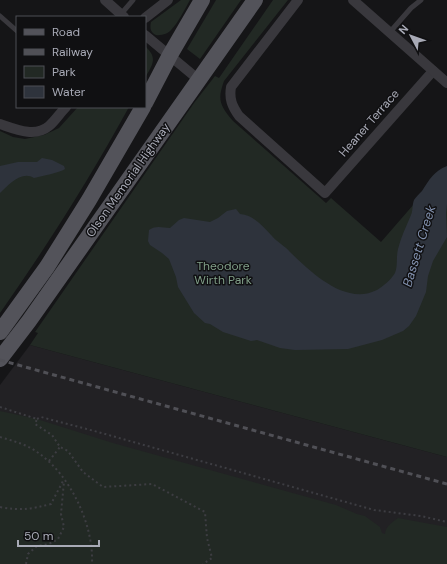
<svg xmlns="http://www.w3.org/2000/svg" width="447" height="564" font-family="'DM Sans',sans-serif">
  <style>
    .built { fill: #222124 }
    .green { fill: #222924 }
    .water { fill: #2e333c }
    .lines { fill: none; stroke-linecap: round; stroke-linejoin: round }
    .path { stroke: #3d3d42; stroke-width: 2; stroke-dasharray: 2 3; stroke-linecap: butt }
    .service { stroke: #39383d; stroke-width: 5 }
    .minor { stroke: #39383d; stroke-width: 10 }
    .primary { stroke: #53535a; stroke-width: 16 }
    .rail { stroke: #505056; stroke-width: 3; stroke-dasharray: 5 4; stroke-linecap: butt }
    .labels { text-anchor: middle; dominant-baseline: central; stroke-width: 3; stroke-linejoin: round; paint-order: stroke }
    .street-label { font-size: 12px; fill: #a8aab6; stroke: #101012 }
    .park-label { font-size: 12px; fill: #819f89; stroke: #101012 }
    .water-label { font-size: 13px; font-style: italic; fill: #8291ae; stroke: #101012 }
  </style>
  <rect width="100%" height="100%" fill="#151517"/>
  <polygon class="built" points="30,345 447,457 447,558 0,457 0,385"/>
  <g class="green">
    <path d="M181,0h9c-5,9 -12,23 -19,30 -3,4 -13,7 -17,4 -4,-3 -4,-7 -3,-12z"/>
    <polygon points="216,0 241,0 200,59 187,49"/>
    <path d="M273,0h15l-64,81c-7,19 -4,25 9,40l93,82 5,-5 50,44 66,-76v291l-417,-112 8,-12 -3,-1 159,-229 21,-27 4,2z"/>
    <path d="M145,46c13,12 8,18 0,32z"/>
    <path d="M78,107h51c-39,71 -82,139 -129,206v-182l13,6 12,2 19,-4 15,-7z"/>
    <path d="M0,411l37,8 76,24 223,62 21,9 8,2 15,11 2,6 3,1c1,-8 6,-11 13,-16l49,9v37h-447z"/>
  </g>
  <g class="water">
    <path d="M42,158l10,2 12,6 1,3c-6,4 -23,7 -31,9 -12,-8 -26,7 -34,15v-27l18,-4h19z"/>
    <path d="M447,166v38l-1,9 1,24 -14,24 -5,15 -2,16 -10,24 -7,10 -6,5 -21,9 -34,9 -53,1 -15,-2 -23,-8 -6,1 -28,-9 -13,-8 -5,-1 -11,-10 -16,-26 -2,-10 -7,-18 -7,-6 -12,-8 -2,-4 1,-11c8,-5 13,-2 21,-2l9,-8 5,-2 26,4 8,-4 9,-7 9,-2 4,5c14,1 23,13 32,22 5,6 13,10 18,16 21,20 55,54 87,38 6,-4 14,-10 18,-17 3,-7 1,-16 3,-24 3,-12 8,-22 13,-34 2,-4 1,-10 3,-15 2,-3 5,-6 8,-9 7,-11 12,-20 25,-25z"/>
  </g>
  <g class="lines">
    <g class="path">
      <polyline points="0,407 37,419 35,424 52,435 60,447 68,451 83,472 103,487 152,484 205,512 207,538 212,558 203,564"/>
      <polyline points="37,419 41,417 98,432 374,510 421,516 447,522"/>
      <path d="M0,437c13,4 26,7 37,15 33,22 57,73 55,112"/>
      <polyline points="49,461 60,447"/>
      <path d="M0,507c20,4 31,2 51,-3l12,-23"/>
      <polyline points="26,564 28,554 37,546 49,544 58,539 64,527 61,514 64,481"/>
    </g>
    <g class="service">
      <polyline points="121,14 133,0"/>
      <polyline points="0,16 17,31"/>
      <polyline points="390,32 411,8 421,0"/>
    </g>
    <g class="minor">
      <polyline points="105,0 124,17"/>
      <path d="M298,0l-67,87c-2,12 1,19 8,29l86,77 108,-122"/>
      <polyline points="353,0 447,83"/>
      <polyline points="145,18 168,0"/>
      <polyline points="145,35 199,80"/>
      <path d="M0,124c15,5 35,14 49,2 6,-5 11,-13 17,-19"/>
    </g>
    <g class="primary">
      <polyline points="145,103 170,55 202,0"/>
      <polyline points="0,332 47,267 89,200 143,107"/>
      <polyline points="0,359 29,321 255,0"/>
    </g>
    <polyline class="rail" points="0,360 447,484"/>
  </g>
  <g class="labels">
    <g class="street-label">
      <text transform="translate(369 123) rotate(-49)">Heaner Terrace</text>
      <text transform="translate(128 180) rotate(-55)">Olson Memorial Highway</text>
    </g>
    <g class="park-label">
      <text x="223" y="266">Theodore<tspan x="223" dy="14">Wirth Park</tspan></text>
    </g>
    <g class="water-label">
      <text transform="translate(419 246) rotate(-73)">Bassett Creek</text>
    </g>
  </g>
  <rect x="16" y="16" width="130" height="92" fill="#101012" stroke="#4d4e54"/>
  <rect x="24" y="29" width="20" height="6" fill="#53535a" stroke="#4d4e54"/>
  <text x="52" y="36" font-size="12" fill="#a8aab6">Road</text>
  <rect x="24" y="49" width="20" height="6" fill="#505056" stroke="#4d4e54"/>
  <text x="52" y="56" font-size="12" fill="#a8aab6">Railway</text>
  <rect x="24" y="66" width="20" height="12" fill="#222924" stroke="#4d4e54"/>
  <text x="52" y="76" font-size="12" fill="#a8aab6">Park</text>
  <rect x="24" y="86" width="20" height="12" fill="#2e333c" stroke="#4d4e54"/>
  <text x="52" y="96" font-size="12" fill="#a8aab6">Water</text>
  <g transform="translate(411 36) rotate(311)" stroke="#101012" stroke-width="3" paint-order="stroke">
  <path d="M0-3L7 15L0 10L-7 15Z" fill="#a8aab6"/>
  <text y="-6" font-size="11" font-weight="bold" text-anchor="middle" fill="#a8aab6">N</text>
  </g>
  <path d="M18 540v6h81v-6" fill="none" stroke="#a8aab6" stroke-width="2"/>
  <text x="24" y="540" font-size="12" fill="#a8aab6" stroke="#101012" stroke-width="3" paint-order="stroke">50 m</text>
</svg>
